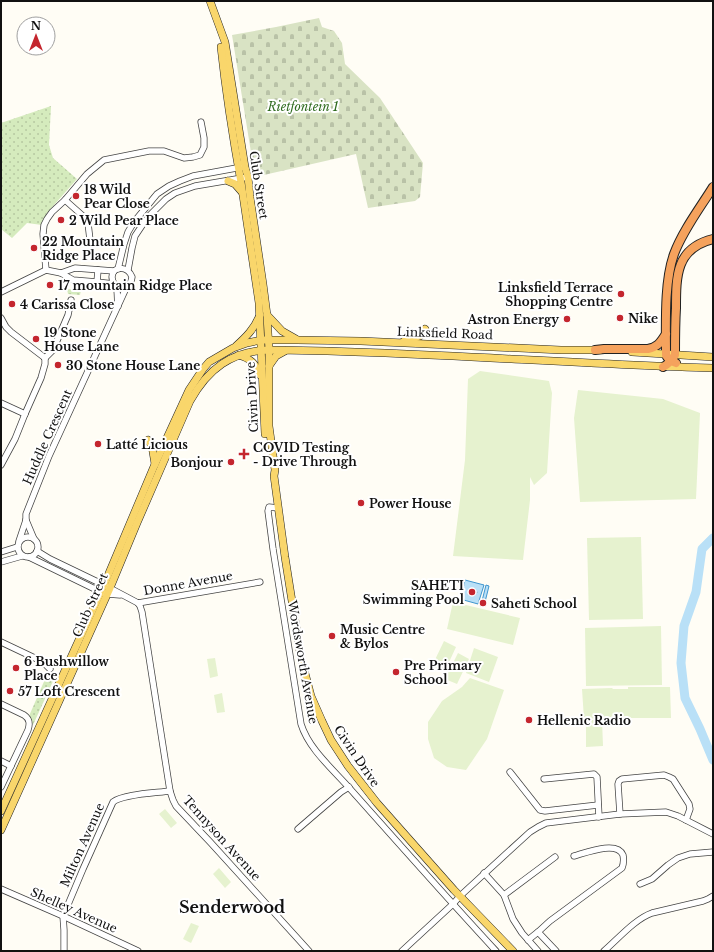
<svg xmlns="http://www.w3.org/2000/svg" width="714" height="952" font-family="'Libre Baskerville',serif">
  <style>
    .grass { fill: url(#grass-dots) }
    .cemetery { fill: url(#cemetery-stones) }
    .pitch { fill: #e6f2cf }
    .water { fill: url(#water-ripples); stroke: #3f96cf }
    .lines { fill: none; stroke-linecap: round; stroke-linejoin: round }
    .river { stroke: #b9e0f7; stroke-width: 9 }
    .minor-casing { stroke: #444; stroke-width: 7 }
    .major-casing { stroke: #222; stroke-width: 8 }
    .highway-casing { stroke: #222; stroke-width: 10 }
    .minor { stroke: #fff; stroke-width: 5.5 }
    .major { stroke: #f9d66b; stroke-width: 7 }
    .highway { stroke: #f5a25d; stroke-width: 8 }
    .poi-dot { fill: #c4262e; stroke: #fff; stroke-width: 1.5 }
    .labels { text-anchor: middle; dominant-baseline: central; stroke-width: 4; stroke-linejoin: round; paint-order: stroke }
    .park-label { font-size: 12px; font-style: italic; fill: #2f6b1f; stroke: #fff }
    .street-label { font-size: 12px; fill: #111; stroke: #fff }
    .poi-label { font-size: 12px; font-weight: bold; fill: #111; stroke: #fff; text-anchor: start }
    .district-label { font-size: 16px; font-weight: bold; fill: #111; stroke: #fff }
  </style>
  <defs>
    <pattern id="grass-dots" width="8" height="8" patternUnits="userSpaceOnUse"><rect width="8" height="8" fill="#d5ebbd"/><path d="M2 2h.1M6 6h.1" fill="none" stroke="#b6c8a1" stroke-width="1.8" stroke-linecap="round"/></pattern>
    <pattern id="cemetery-stones" width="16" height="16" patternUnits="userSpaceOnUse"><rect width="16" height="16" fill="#d9e3c4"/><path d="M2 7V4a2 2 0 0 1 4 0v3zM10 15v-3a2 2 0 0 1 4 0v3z" fill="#b9c2a7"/></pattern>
    <pattern id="water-ripples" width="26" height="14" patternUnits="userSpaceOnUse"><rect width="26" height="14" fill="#b9e0f7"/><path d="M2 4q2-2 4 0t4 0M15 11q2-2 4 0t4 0" fill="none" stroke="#9ebfd3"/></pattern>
  </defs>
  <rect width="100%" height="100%" fill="#fffdf5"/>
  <g class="grass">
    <polygon points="51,106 49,145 53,158 77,179 47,213 42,225 27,223 12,238 1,229 1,123"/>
    <polygon points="67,289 81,290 80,295 68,294"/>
    <polygon points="46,677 54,679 33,725 29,716"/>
  </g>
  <polygon class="cemetery" points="319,18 322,27 334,31 342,43 345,64 380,98 423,163 420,197 415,201 368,208 356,154 255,177 232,35 276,27"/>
  <g class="pitch">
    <polygon points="480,371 549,381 552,393 547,473 534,485 530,477 530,500 523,560 453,556 465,460 468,379"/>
    <polygon points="578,390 663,399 700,413 696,499 580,502 574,418"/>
    <polygon points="641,537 643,619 589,620 587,538"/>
    <polygon points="453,602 520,618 513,645 447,629"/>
    <polygon points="661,626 662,685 586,686 585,628"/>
    <polygon points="444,641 456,647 444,673 432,666"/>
    <polygon points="474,648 498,657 489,682 466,673"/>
    <polygon points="458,653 469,659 457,684 445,679"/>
    <polygon points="215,658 218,676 210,678 207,659"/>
    <polygon points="470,678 504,690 487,739 466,770 447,767 434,758 428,739 428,722 442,701 462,687"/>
    <polygon points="628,687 670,687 671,718 628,718 628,716 584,719 582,689 612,688 613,689 628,689"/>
    <polygon points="222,693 225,712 217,713 214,695"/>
    <polygon points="586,720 602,720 603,746 586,747"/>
    <polygon points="165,809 177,823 171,828 159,814"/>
    <polygon points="219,868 231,882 225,888 213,874"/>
    <polygon points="191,923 199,926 191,943 183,939"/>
  </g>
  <g class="water">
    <polygon points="465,580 484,585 478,604 460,599"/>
    <polygon points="486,585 489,586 484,606 481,605"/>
  </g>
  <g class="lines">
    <polyline class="river" points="713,538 702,549 696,592 684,626 681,663 685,698 700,729 713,760"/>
    <g class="minor-casing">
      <g id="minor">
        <polyline points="65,200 83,216 88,223 90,240"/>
        <polyline points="118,269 124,244 128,232 134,222 157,194 169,186 180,181 193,176 242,167"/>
        <polyline points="46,270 43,234 44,225 47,219 52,212 65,200 87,174 104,160 149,151 164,151 184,158 193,157 200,155 204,147 204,138 201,122"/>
        <polyline points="128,270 132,248 135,236 143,224 150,215 166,199 175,193 195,186 248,177"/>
        <polyline points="61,273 75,268 114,271"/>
        <polyline points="97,282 98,270"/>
        <path d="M116,286c8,4 15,0 16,-9 -4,-11 -19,-12 -20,0 0,5 2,6 4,9 2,5 1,15 2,20"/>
        <polyline points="1,292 46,270 61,273 73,280 97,282 114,284"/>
        <polyline points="1,318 6,327 11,332 45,358"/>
        <polyline points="45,358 53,350 68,315 71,300"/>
        <polyline points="1,403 25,414"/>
        <polyline points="1,465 15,439 25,414 41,378 45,364 45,358"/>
        <path d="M278,508l-9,-1 -1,4 5,38 28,175c8,26 34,47 51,67 48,54 95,107 144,160"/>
        <polyline points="26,520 34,539"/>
        <circle cx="28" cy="547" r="10"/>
        <polyline points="19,541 26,520 26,514 49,456 127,286"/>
        <polyline points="37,551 50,559 104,585 138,603 260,582"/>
        <polyline points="1,552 17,547"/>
        <polyline points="29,557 101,592 108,594 120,595"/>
        <polyline points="1,562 22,556"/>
        <polyline points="138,603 140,606 142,612 170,791 173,800 176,806 211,843 309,951"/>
        <polyline points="1,642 39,660 44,663 50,669"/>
        <path d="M1,704l23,11c6,4 6,9 4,15l-27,57"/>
        <polyline points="1,761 11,766"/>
        <polyline points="510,772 540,810 545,811 598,805"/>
        <polyline points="544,779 594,774 597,777 599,817"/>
        <polyline points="620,814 618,784 619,781 622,779 664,775 669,777 673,779 689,804 690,809 686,820"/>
        <polyline points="298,829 341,792 349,787"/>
        <polyline points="484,873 504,895 513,919 522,933 538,951"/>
        <polyline points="640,884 652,879 668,865 678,858 690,854 713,852"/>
        <polyline points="1,889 63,916 138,951"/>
        <polyline points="504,895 555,857"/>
        <path d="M67,907l16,-38 30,-67c10,-8 43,-9 57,-11"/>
        <polyline points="63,916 64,930 64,951"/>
        <polyline points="528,940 538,932"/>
        <polyline points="402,951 453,904 460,896 530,832 538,827 546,823 620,814 666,812 678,816 713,834"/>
        <path d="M556,951l-18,-19 12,-11 72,-53c2,-5 2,-8 1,-13 -6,-15 -38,-2 -49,1"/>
        <path d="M604,951c14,-12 31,-32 48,-38l51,-12 5,-2 5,-3"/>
      </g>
    </g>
    <g class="major-casing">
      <g id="major">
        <polyline points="210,1 225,42 245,167 248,177 250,197 263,284 267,315 269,350 269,426 275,470 274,476 285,557 301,658 311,696 322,721 331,740 348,766 377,803 454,890 513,951"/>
        <path d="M221,47c5,46 12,91 20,135l18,121 6,131"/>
        <polyline points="228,181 235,184 242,192"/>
        <polyline points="267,315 282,331 296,339"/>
        <polyline points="404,341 420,336 425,329"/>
        <path d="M236,346c10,-9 18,-17 23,-29"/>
        <polyline points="632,352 713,357"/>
        <path d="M239,355c12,4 16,8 21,20"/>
        <polyline points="269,366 276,356 285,351"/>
        <polyline points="148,440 152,446 155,464"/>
        <polyline points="1,811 104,585 155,464 189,390 203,369 209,362 233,348 247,343 261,340 297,340 361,341 561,350 600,350"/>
        <path d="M1,830l109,-242 27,-65 53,-122c18,-32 41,-50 79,-51 148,1 296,14 444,18"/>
      </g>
    </g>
    <g class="highway-casing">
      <g id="highway">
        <path d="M595,350l9,-1h44c10,-2 12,-6 18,-15"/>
        <path d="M676,363c-4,-2 -8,-3 -10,-8 0,-31 -2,-73 8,-101 9,-24 26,-46 39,-67"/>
        <path d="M663,367c6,-3 9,-7 12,-12 0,-16 0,-31 1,-47 0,-32 0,-60 37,-69"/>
      </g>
    </g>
    <use href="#minor" class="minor"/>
    <use href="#major" class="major"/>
    <use href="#highway" class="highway"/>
  </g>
  <g class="poi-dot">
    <circle cx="76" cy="196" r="4"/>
    <circle cx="61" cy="220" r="4"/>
    <circle cx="34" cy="248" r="4"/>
    <circle cx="50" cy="285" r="4"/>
    <circle cx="621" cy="294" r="4"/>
    <circle cx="12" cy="304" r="4"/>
    <circle cx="620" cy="318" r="4"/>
    <circle cx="567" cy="319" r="4"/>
    <circle cx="36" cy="339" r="4"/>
    <circle cx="58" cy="365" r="4"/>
    <circle cx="98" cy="444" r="4"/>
    <path d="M242 448h4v4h4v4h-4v4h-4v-4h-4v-4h4z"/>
    <circle cx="231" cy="462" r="4"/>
    <circle cx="361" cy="503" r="4"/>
    <circle cx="472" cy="592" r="4"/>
    <circle cx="483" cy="603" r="4"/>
    <circle cx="332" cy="636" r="4"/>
    <circle cx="16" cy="668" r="4"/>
    <circle cx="396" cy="672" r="4"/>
    <circle cx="10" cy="691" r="4"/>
    <circle cx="529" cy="720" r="4"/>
  </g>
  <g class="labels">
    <g class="park-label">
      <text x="303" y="106">Rietfontein 1</text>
    </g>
    <g class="street-label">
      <text transform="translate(259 185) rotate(81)">Club Street</text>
      <text transform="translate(445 333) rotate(2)">Linksfield Road</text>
      <text transform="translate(252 397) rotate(-93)">Civin Drive</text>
      <text transform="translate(47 437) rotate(-66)">Huddle Crescent</text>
      <text transform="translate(188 583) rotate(-10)">Donne Avenue</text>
      <text transform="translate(90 605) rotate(-66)">Club Street</text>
      <text transform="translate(303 662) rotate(80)">Wordsworth Avenue</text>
      <text transform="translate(357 756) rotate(56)">Civin Drive</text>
      <text transform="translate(222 838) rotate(48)">Tennyson Avenue</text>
      <text transform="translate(82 845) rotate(-66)">Milton Avenue</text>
      <text transform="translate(74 910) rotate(24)">Shelley Avenue</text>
    </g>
    <g class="poi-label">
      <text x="84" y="189">18 Wild<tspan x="84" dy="14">Pear Close</tspan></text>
      <text x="69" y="220">2 Wild Pear Place</text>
      <text x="42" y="241">22 Mountain<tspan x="42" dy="14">Ridge Place</tspan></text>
      <text x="58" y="285">17 mountain Ridge Place</text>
      <text x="613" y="287" text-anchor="end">Linksfield Terrace<tspan x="613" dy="14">Shopping Centre</tspan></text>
      <text x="20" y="304">4 Carissa Close</text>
      <text x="628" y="318">Nike</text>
      <text x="559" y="319" text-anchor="end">Astron Energy</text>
      <text x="44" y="332">19 Stone<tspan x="44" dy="14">House Lane</tspan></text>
      <text x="66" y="365">30 Stone House Lane</text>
      <text x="106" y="444">Latté Licious</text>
      <text x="253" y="447">COVID Testing<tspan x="253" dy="14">- Drive Through</tspan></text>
      <text x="223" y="462" text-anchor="end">Bonjour</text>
      <text x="369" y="503">Power House</text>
      <text x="464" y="585" text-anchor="end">SAHETI<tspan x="464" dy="14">Swimming Pool</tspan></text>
      <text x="491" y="603">Saheti School</text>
      <text x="340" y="629">Music Centre<tspan x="340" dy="14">&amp; Bylos</tspan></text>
      <text x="24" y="661">6 Bushwillow<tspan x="24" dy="14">Place</tspan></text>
      <text x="404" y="665">Pre Primary<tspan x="404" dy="14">School</tspan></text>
      <text x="18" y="691">57 Loft Crescent</text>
      <text x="537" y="720">Hellenic Radio</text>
    </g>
    <g class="district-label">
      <text x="232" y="907">Senderwood</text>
    </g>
  </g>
  <rect width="714" height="952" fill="none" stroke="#111111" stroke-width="4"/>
  <g transform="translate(36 36)"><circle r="19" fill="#ffffff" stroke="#a0a0a0"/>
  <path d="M0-3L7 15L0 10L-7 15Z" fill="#c4262e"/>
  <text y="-6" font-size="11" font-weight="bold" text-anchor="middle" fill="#111111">N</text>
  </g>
</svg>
